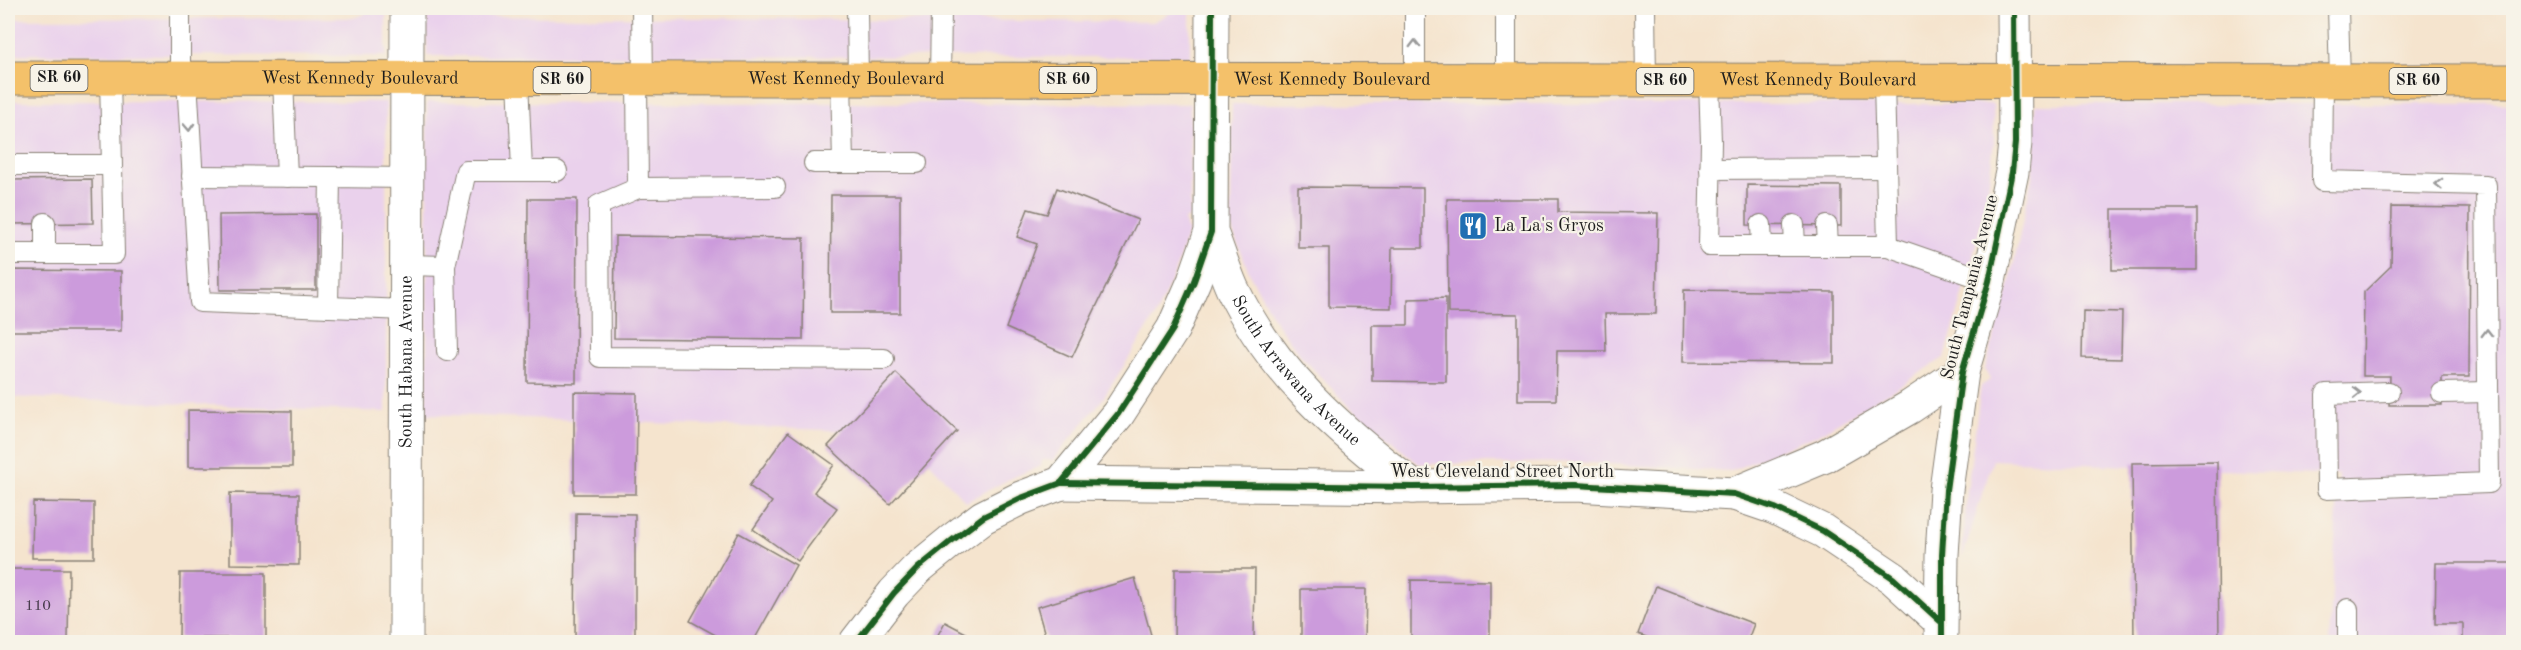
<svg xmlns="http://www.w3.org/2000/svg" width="2521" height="650" font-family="'Old Standard TT',serif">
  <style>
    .built { fill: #ead1ec }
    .building { fill: #cc9bdc }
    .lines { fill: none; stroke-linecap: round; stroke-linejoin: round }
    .lane-casing { stroke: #888075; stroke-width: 22 }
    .street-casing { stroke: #888075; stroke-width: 35 }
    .primary-casing { stroke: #888075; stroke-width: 35 }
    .lane { stroke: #fff; stroke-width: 20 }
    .street { stroke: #fff; stroke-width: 33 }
    .primary { stroke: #f4c16b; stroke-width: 33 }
    .cycleway-casing { stroke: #f7f3e8; stroke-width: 10 }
    .cycleway { stroke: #1b5e20; stroke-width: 6 }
    .oneway { stroke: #999 }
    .labels { text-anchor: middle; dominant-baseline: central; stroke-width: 4.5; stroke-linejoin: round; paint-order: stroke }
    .number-label { font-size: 15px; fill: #483c4c }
    .shield { fill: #f7f3e8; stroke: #5e5c59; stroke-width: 1.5 }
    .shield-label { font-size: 16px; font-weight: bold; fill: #1c1c1c }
    .street-label { font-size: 18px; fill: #1c1c1c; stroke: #f7f3e8 }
    .poi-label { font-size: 18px; fill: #1c1c1c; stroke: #f7f3e8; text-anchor: start }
  </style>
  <rect width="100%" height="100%" fill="#f7f3e8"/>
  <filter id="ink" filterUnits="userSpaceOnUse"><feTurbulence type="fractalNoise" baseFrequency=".0167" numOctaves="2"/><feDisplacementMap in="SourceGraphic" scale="12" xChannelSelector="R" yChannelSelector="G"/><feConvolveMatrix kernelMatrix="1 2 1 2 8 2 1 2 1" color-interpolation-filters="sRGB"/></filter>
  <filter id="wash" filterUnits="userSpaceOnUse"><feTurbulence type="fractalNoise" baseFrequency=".008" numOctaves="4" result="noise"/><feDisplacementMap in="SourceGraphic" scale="24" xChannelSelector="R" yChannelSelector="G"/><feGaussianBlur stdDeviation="1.35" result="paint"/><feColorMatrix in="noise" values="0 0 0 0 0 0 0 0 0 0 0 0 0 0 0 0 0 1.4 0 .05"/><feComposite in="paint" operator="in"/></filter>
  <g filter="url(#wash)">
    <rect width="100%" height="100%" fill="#f5e4ce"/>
    <g class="built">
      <polygon points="369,8 386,8 386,56 8,54 8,19 354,18 365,14"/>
      <polygon points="427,8 452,8 460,16 1153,22 1180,8 1190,8 1190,57 427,56"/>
      <polygon points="8,101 386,102 386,412 8,397"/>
      <polygon points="427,102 1190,104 1190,217 1184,220 1188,232 1175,272 1155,317 1102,400 1053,460 1042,460 1041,466 1013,477 966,502 902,433 427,414"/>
      <polygon points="1232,104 1993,104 1994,142 1987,197 1969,274 1945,357 1900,386 1817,435 1731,471 1576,462 1419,464 1350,408 1302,357 1275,321 1251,277 1231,227"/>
      <polygon points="2035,104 2513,104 2513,642 2329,642 2339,475 1993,460 1962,559 1967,492 1981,386 1990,380 1985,369 2009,286 2032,177 2035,143"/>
    </g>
    <g id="blocks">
      <g class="building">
        <polygon points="92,179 93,223 8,224 8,180"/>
        <polygon points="1747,185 1841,186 1841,226 1747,225"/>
        <polygon points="1298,187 1423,188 1423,248 1392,248 1391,308 1329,307 1329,248 1298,248"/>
        <polygon points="1057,188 1138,220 1072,357 1006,328 1037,244 1017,237 1028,209 1047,214"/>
        <polygon points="831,195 900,195 900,313 830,313"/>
        <polygon points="528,199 577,199 576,383 527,382"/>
        <polygon points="1447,199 1558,199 1558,212 1658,213 1656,314 1605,314 1606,351 1557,351 1556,400 1518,400 1518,314 1448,313"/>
        <polygon points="2392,207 2470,208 2469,377 2442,377 2442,405 2389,405 2390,376 2363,376 2364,292 2391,266"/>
        <rect x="2112" y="209" width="85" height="61"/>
        <polygon points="316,214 316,290 220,290 219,215"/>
        <polygon points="615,236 804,238 803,340 614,338"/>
        <polygon points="8,270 121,271 121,331 8,331"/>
        <polygon points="1684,290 1834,292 1834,363 1683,362"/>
        <polygon points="1446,298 1446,382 1372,381 1372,325 1408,325 1408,299"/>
        <polygon points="2083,311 2122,312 2121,359 2082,358"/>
        <polygon points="896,373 957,431 890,504 828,446"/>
        <polygon points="574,392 637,393 636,494 574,494"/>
        <polygon points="188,410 292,411 292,467 188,467"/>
        <polygon points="788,432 834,465 814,492 837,508 798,561 753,529 772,502 749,486"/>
        <polygon points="2217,462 2219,642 2134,642 2132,463"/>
        <polygon points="230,493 299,494 299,565 230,564"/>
        <polygon points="33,502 94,503 94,558 32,558"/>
        <polygon points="576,513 635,514 635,642 575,642"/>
        <polygon points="739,533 796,565 753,642 728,642 690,621"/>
        <polygon points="2436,563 2514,563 2514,642 2463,642 2463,624 2435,624"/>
        <polygon points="8,569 69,569 68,642 8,642"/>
        <polygon points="1175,569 1255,569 1254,642 1174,642"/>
        <polygon points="180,573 266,573 266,638 179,638"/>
        <polygon points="1135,578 1153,642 1047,642 1037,607"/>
        <polygon points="1411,580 1490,581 1490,642 1411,642"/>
        <polygon points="1656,586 1754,624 1747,642 1660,642 1638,634"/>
        <polygon points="1301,589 1366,589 1365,642 1301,642"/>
        <polygon points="945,622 983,642 934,642"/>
      </g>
    </g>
  </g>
  <g filter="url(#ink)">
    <use href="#blocks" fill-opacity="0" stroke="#888075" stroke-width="1.5"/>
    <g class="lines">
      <g class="lane-casing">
        <g id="lane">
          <polyline points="180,8 180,79"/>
          <polyline points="642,8 643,80"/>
          <polyline points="857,8 858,80"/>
          <polyline points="1415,8 1415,81"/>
          <polyline points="1506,8 1506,81"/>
          <polyline points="1645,8 1646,81"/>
          <polyline points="2338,8 2340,81"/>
          <polyline points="187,79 200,302 406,310"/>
          <polyline points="283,79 287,177"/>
          <polyline points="518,80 522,170"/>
          <polyline points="637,80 638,188 775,187"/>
          <polyline points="841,80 843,163"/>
          <polyline points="940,80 941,8"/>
          <polyline points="1709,81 1711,142 1709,246 1888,246 1884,81"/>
          <polyline points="2323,81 2322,181 2486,185 2489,483 2327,489 2326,394 2389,392"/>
          <polyline points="814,163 917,163"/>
          <polyline points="8,165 111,165"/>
          <polyline points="1710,169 1886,168"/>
          <polyline points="192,176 330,177"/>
          <polyline points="638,188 599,205 600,357 884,359"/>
          <polyline points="45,223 45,254"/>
          <polyline points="1761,225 1762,246"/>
          <polyline points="1794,225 1795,246"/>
          <polyline points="1827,226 1828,246"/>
          <polyline points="1888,246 1989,281"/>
          <polyline points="8,254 114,254 110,78"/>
          <polyline points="407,265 445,266"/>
          <polyline points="328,307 330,177 407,178"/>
          <polyline points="447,351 445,266 466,171 557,171"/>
          <polyline points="2442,393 2488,392"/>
          <polyline points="2348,609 2348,642"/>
        </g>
      </g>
      <g class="street-casing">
        <g id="street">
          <path id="s1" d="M1211,232c7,18 13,38 21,56 39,83 109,144 181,199"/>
          <polyline points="1061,483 1413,487 1575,485 1734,494 1775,508 1823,531 1893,578 1940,621"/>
          <polyline points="1734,494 1825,456 1910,407 1962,372"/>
          <polyline points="1941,634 1942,555 1946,490 1962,372 1989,281 2012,172 2015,143 2014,8"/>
          <path id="s2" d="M406,642l1,-634"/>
          <polyline points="856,642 894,593 918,568 950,542 983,517 1021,498 1061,483 1118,414 1173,329 1194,281 1211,232 1212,8"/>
        </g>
      </g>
      <g class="primary-casing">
        <g id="primary">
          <path id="s3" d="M8,78l2506,3"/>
        </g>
      </g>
      <use href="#lane" class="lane"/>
      <use href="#street" class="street"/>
      <use href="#primary" class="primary"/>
      <g class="cycleway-casing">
        <g id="cycleway">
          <polyline points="1061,483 1413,487 1575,485 1734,494 1775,508 1823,531 1893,578 1940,621"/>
          <polyline points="856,642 894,593 918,568 950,542 983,517 1021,498 1061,483 1118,414 1173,329 1194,281 1211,232 1212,8"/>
          <polyline points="1942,642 1942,555 1946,490 1962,372 1989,281 2012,172 2015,143 2014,8"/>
        </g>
      </g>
      <use href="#cycleway" class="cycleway"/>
    </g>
    <defs><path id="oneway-chevron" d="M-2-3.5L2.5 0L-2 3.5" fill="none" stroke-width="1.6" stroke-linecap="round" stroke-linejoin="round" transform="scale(1.5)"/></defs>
    <g class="oneway">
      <use href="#oneway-chevron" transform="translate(1415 44) rotate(-90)"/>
      <use href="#oneway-chevron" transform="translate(189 127) rotate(87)"/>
      <use href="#oneway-chevron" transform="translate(2439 184) rotate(-178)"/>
      <use href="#oneway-chevron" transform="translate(2487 333) rotate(-90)"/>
      <use href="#oneway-chevron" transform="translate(2357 393) rotate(-1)"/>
    </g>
  </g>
  <defs>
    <g id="restaurant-square" transform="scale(1.5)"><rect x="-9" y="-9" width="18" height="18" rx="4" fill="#1f6fb2" stroke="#f7f3e8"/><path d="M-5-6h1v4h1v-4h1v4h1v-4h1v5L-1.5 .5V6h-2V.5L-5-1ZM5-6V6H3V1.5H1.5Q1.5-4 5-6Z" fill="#fff"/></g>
  </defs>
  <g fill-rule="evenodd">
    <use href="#restaurant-square" x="1473" y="226"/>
  </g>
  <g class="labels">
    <g class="number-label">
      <text x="38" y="606">110</text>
    </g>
    <g class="shield">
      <rect x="30.5" y="65" width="57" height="26" rx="4.5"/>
      <rect x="533.5" y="67" width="57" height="26" rx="4.5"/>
      <rect x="1039.5" y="67" width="57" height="26" rx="4.5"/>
      <rect x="1636.5" y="68" width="57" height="26" rx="4.5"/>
      <rect x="2389.5" y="68" width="57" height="26" rx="4.5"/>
    </g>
    <g class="shield-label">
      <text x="59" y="78">SR 60</text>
      <text x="562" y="80">SR 60</text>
      <text x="1068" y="80">SR 60</text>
      <text x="1665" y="81">SR 60</text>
      <text x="2418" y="81">SR 60</text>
    </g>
    <g class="street-label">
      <text stroke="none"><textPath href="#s3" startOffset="352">West Kennedy Boulevard</textPath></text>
      <text stroke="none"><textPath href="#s3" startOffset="838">West Kennedy Boulevard</textPath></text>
      <text stroke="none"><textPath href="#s3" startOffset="1324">West Kennedy Boulevard</textPath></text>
      <text stroke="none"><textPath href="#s3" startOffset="1810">West Kennedy Boulevard</textPath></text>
      <text transform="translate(1970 287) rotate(-76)">South Tampania Avenue</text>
      <text stroke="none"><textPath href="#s2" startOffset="280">South Habana Avenue</textPath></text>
      <text stroke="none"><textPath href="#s1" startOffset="165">South Arrawana Avenue</textPath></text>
      <text x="1502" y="472">West Cleveland Street North</text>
    </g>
    <g class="poi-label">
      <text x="1494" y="226">La La's Gryos</text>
    </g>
  </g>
  <rect width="2521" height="650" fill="none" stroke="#f7f3e8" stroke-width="30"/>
</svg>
